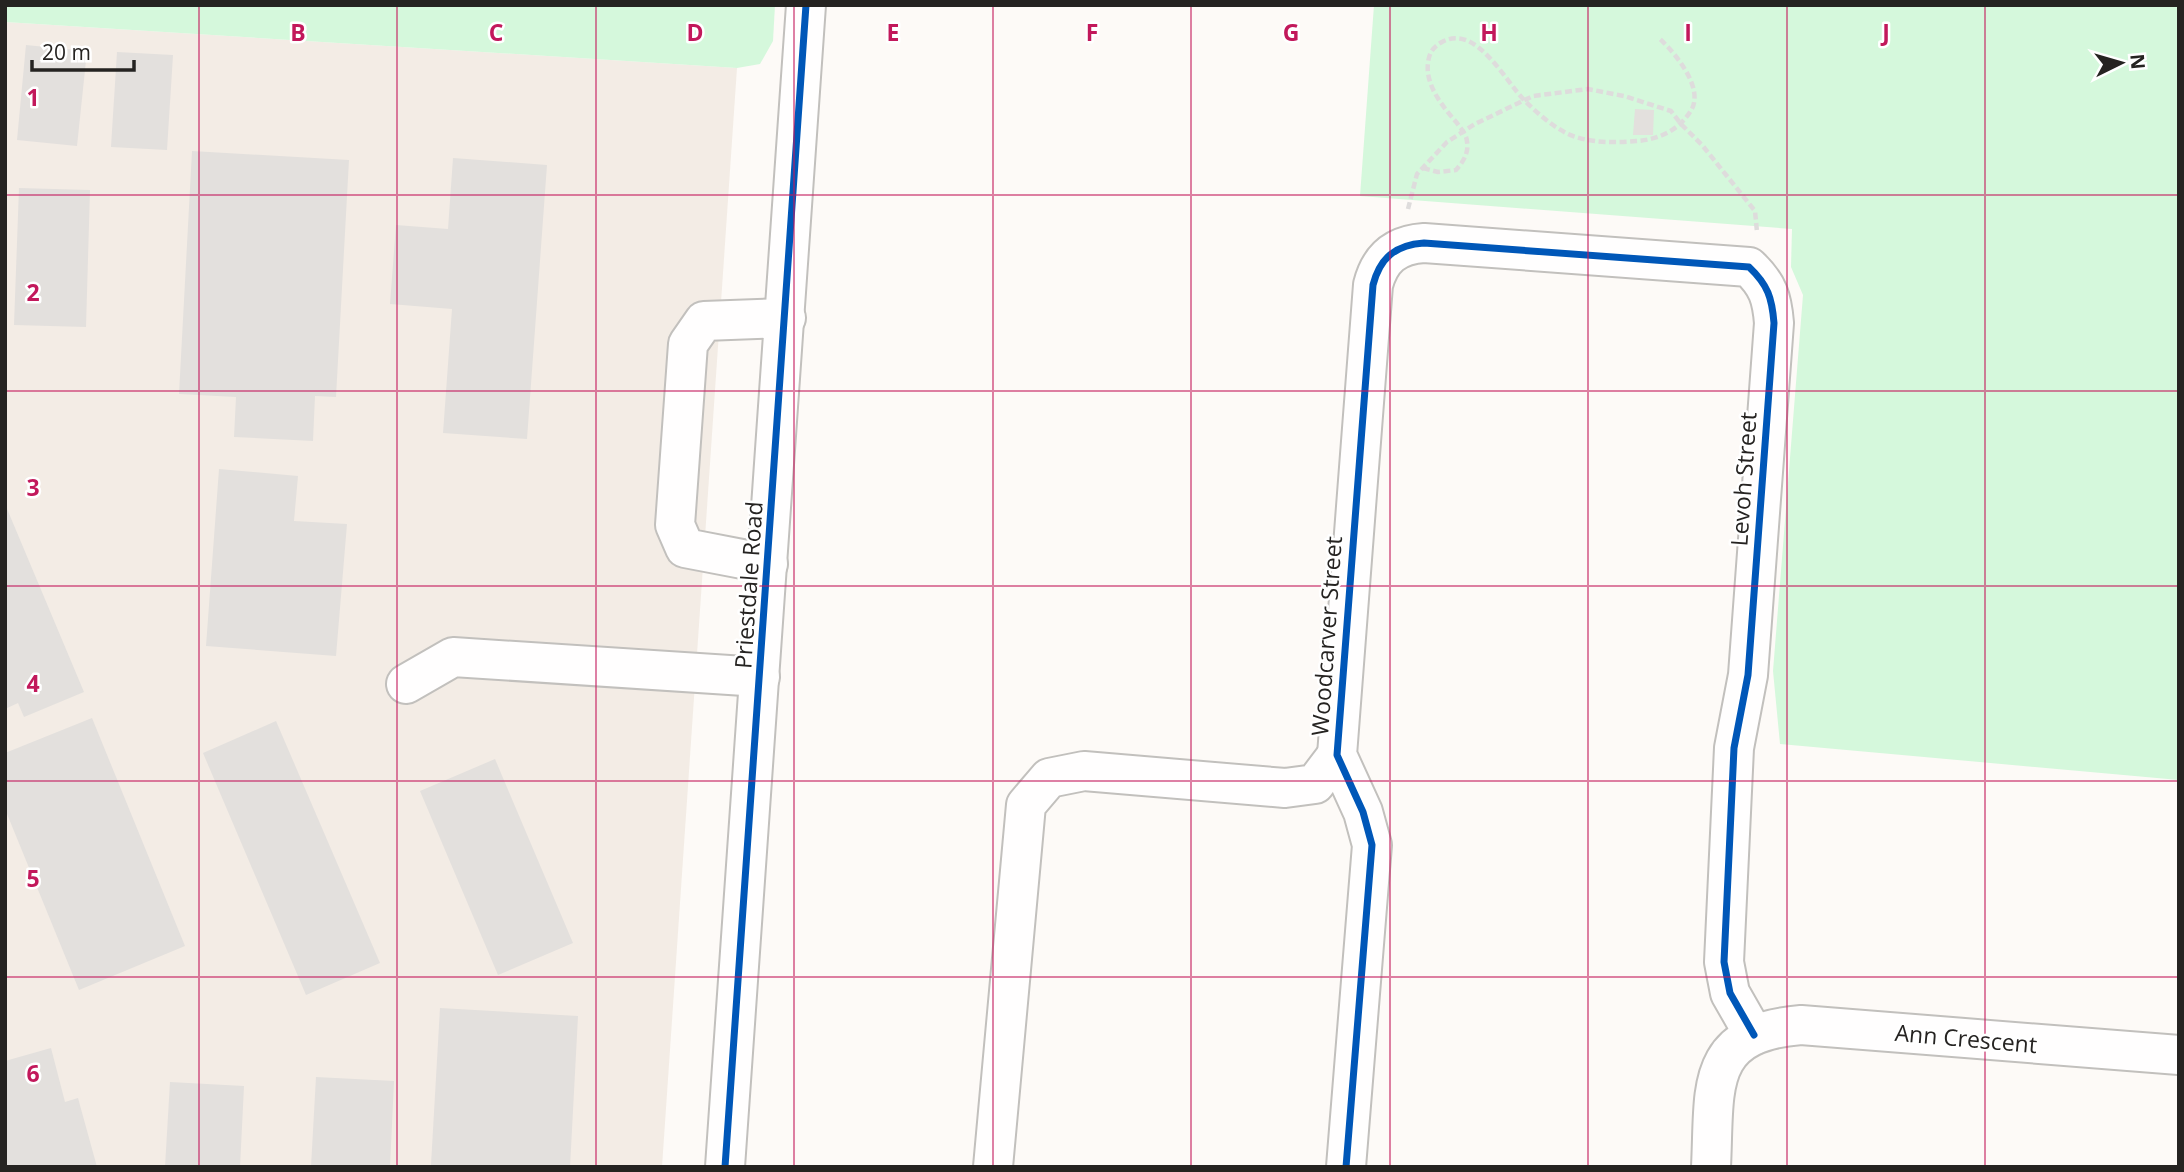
<svg xmlns="http://www.w3.org/2000/svg" width="2184" height="1172" font-family="'Open Sans',sans-serif">
  <style>
    .built { fill: #f3ece5 }
    .green { fill: #d5f8dc }
    .building { fill: #e3e0dd }
    .lines { fill: none; stroke-linecap: round; stroke-linejoin: round }
    .minor-casing { stroke: #c2c0bd; stroke-width: 42 }
    .path { stroke: #dedcdc; stroke-width: 4.5; stroke-dasharray: 7 3.5; stroke-linecap: butt }
    .minor { stroke: #fffefe; stroke-width: 38 }
    .cycleway-casing { stroke: #fff; stroke-width: 11 }
    .cycleway { stroke: #0057b8; stroke-width: 7 }
    .grid { fill: none; stroke: #c2185b; stroke-width: 2; stroke-opacity: 0.55 }
    .labels { text-anchor: middle; dominant-baseline: central; stroke-width: 5; stroke-linejoin: round; paint-order: stroke }
    .street-label { font-size: 23px; fill: #252321; stroke: #fff }
    .grid-label { font-size: 23px; text-anchor: middle; font-weight: bold; fill: #c2185b; stroke: #fff; stroke-width: 5; stroke-linejoin: round; paint-order: stroke }
  </style>
  <rect width="100%" height="100%" fill="#fdfaf7"/>
  <polygon class="built" points="5,22 737,68 662,1167 5,1167"/>
  <g class="green">
    <polygon points="5,5 775,5 773,41 760,64 737,68 5,22"/>
    <polygon points="1374,5 2179,5 2179,780 1780,744 1773,671 1803,295 1791,267 1792,229 1360,196"/>
  </g>
  <g class="building">
    <polygon points="26,45 87,51 77,146 17,140"/>
    <polygon points="117,52 173,55 167,150 111,147"/>
    <polygon points="1635,109 1654,110 1653,135 1633,135"/>
    <polygon points="192,151 349,160 336,397 315,396 313,441 234,437 236,397 179,394"/>
    <polygon points="453,158 547,165 527,439 443,433 452,309 390,304 396,225 448,229"/>
    <polygon points="19,188 90,190 86,327 14,325"/>
    <polygon points="219,469 298,476 294,521 347,524 336,656 206,646"/>
    <polygon points="5,504 84,692 24,717 18,703 5,709"/>
    <polygon points="92,718 185,946 79,990 5,809 5,753"/>
    <polygon points="276,721 380,963 306,995 203,753"/>
    <polygon points="495,759 573,943 498,975 420,791"/>
    <polygon points="440,1008 578,1016 570,1167 431,1165"/>
    <polygon points="51,1048 65,1102 78,1098 97,1167 5,1167 5,1061"/>
    <polygon points="316,1077 394,1081 390,1167 311,1167"/>
    <polygon points="170,1082 244,1086 240,1167 165,1167"/>
  </g>
  <g class="lines">
    <g class="minor-casing">
      <g id="minor">
        <polyline points="768,564 685,548 675,525 688,344 704,321 786,318"/>
        <polyline points="406,684 453,657 760,677"/>
        <polyline points="725,1167 806,5"/>
        <polyline points="993,1167 1026,805 1049,778 1084,771 1285,788 1315,784 1337,755"/>
        <path d="M1346,1167l26,-322 -9,-33 -26,-57 36,-470c7,-27 22,-40 51,-42l325,24c19,18 23,31 25,56l-26,352 -14,73 -10,214 6,31 24,42"/>
        <path d="M1711,1167c4,-79 -8,-134 90,-142l378,30"/>
      </g>
    </g>
    <g class="path">
      <path d="M1423,168l15,4 18,-2c7,-8 13,-17 11,-28 0,-7 -6,-13 -10,-19 -14,-16 -32,-38 -29,-60 1,-10 5,-16 14,-21 34,-19 63,39 83,59 12,12 27,25 43,33 20,9 45,9 68,7 21,-1 42,-10 54,-29 16,-22 -14,-58 -30,-73"/>
      <polyline points="1408,209 1417,174 1447,142 1475,124 1533,96 1588,89 1624,96 1671,111 1681,124 1702,145 1755,211 1757,232"/>
    </g>
    <use href="#minor" class="minor"/>
    <g class="cycleway-casing">
      <g id="cycleway">
        <polyline points="725,1167 806,5"/>
        <path d="M1346,1167l26,-322 -9,-33 -26,-57 36,-470c7,-27 22,-40 51,-42l325,24c19,18 23,31 25,56l-26,352 -14,73 -10,214 6,31 24,42"/>
      </g>
    </g>
    <use href="#cycleway" class="cycleway"/>
  </g>
  <path class="grid" d="M199,5v1162M397,5v1162M596,5v1162M794,5v1162M993,5v1162M1191,5v1162M1390,5v1162M1588,5v1162M1787,5v1162M1985,5v1162M5,195h2174M5,391h2174M5,586h2174M5,781h2174M5,977h2174"/>
  <g class="labels">
    <g class="street-label">
      <text transform="translate(1743 479) rotate(-86)">Levoh Street</text>
      <text transform="translate(748 585) rotate(-86)">Priestdale Road</text>
      <text transform="translate(1326 636) rotate(-86)">Woodcarver Street</text>
      <text transform="translate(1966 1038) rotate(5)">Ann Crescent</text>
    </g>
  </g>
  <g class="grid-label">
    <text x="298" y="41">B</text>
    <text x="496" y="41">C</text>
    <text x="695" y="41">D</text>
    <text x="893" y="41">E</text>
    <text x="1092" y="41">F</text>
    <text x="1291" y="41">G</text>
    <text x="1489" y="41">H</text>
    <text x="1688" y="41">I</text>
    <text x="1886" y="41">J</text>
    <text x="33" y="106">1</text>
    <text x="33" y="301">2</text>
    <text x="33" y="496">3</text>
    <text x="33" y="692">4</text>
    <text x="33" y="887">5</text>
    <text x="33" y="1082">6</text>
  </g>
  <rect width="2184" height="1172" fill="none" stroke="#252321" stroke-width="14"/>
  <g transform="translate(2121 63) rotate(85)" stroke="#ffffff" stroke-width="5" paint-order="stroke">
  <path d="M0-5L12 26L0 18L-12 26Z" fill="#252321"/>
  <text y="-10" font-size="19" font-weight="bold" text-anchor="middle" fill="#252321">N</text>
  </g>
  <path d="M32 60v10h102v-10" fill="none" stroke="#252321" stroke-width="3.5"/>
  <text x="42" y="60" font-size="21" fill="#252321" stroke="#ffffff" stroke-width="5" paint-order="stroke">20 m</text>
</svg>
